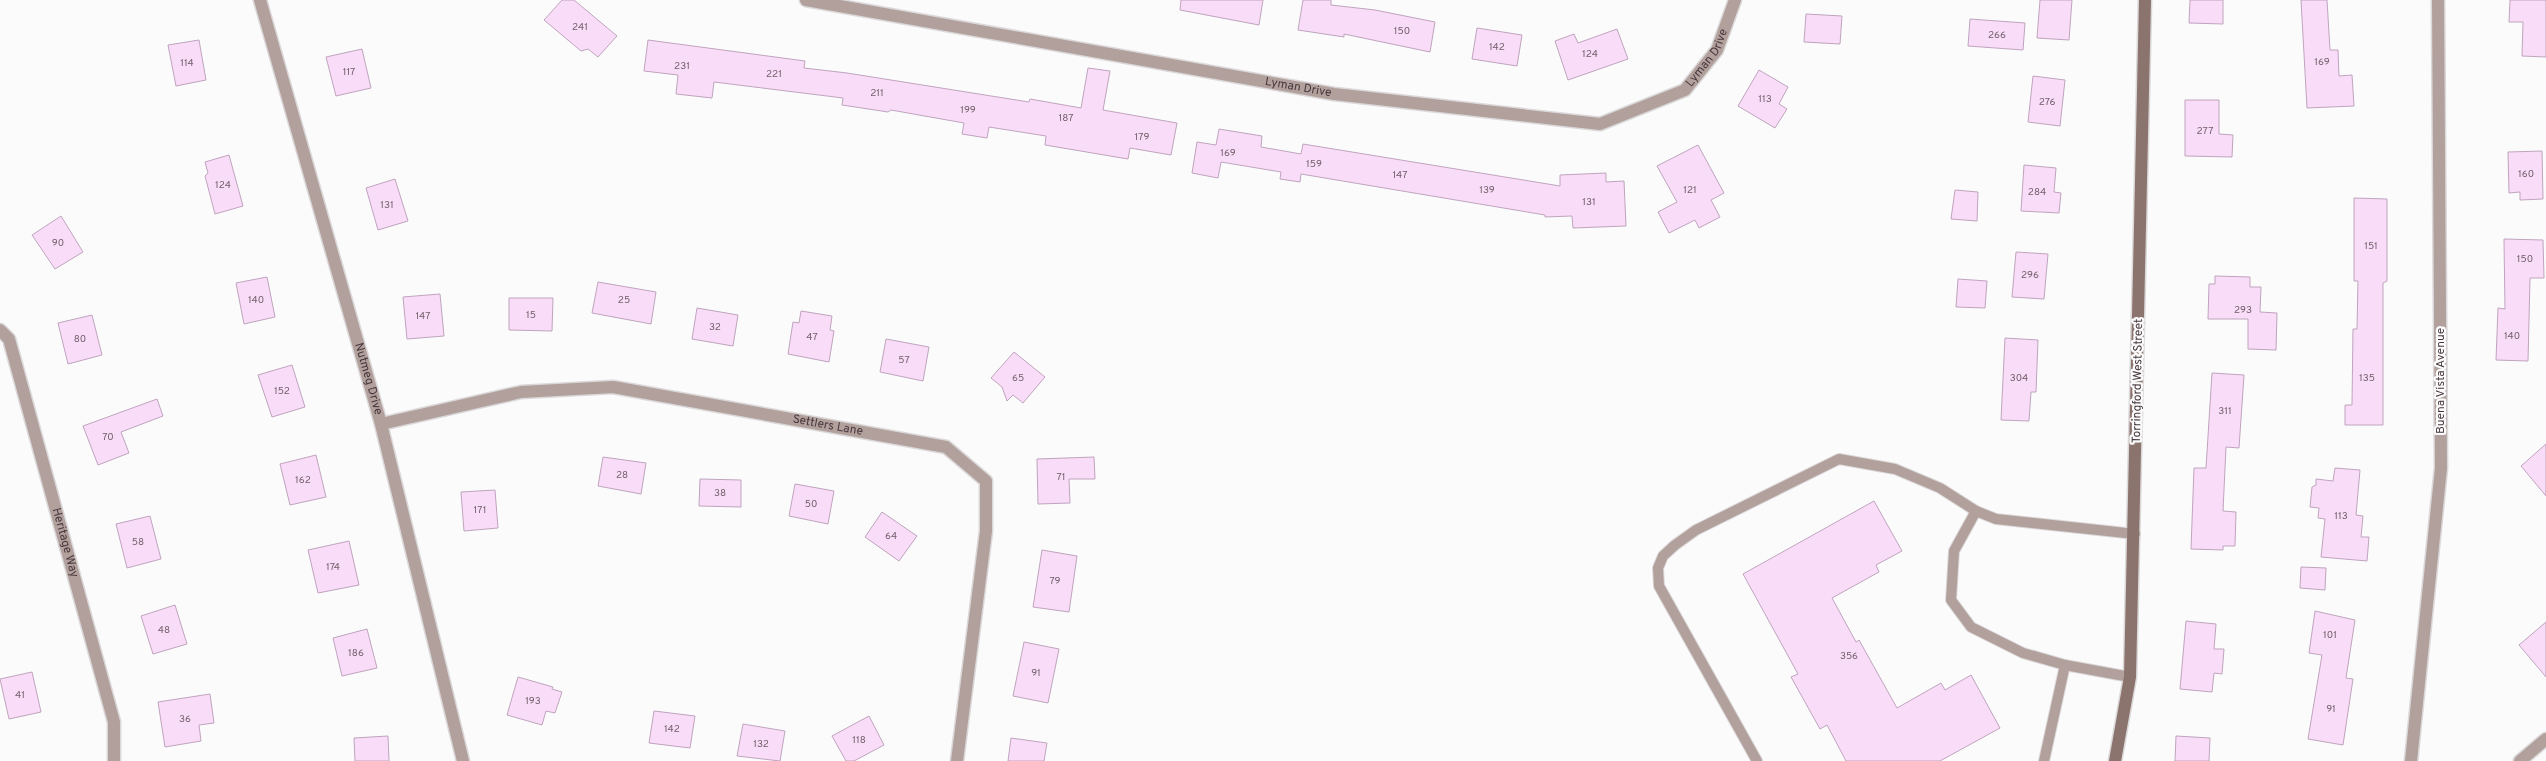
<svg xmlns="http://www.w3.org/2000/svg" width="2546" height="761" font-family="Overpass,sans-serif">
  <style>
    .building { fill: #f9ddf8; stroke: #bfa4be }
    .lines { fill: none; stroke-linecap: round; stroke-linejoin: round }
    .lane-casing { stroke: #dbd8d9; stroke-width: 12 }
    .street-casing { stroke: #dbd8d9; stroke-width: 15 }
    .secondary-casing { stroke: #dbd8d9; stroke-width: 15 }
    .lane { stroke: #b1a09c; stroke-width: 10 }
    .street { stroke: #b1a09c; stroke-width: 12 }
    .secondary { stroke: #8c746e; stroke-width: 12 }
    .labels { text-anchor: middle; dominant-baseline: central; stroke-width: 4.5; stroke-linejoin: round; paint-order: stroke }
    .number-label { font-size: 10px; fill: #74606b }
    .street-label { font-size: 12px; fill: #47373c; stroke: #fbfbfb }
  </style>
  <rect width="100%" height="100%" fill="#fbfbfb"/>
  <g class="building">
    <polygon points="562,0 574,0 617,36 598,57 588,49 581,51 544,20"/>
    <polygon points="1181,0 1263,0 1259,25 1180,10"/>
    <polygon points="1303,0 1331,0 1331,5 1375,10 1435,22 1430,52 1344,34 1344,37 1298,30"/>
    <polygon points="2040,0 2072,0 2069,40 2037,38"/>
    <polygon points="2190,0 2223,0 2223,24 2189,23"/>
    <polygon points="2301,0 2327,0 2330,50 2338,50 2339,76 2352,75 2354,106 2307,108"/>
    <polygon points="2510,0 2546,0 2546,57 2522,56 2523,22 2509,22"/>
    <polygon points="1806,14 1842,16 1840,44 1804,42"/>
    <polygon points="1970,19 2025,23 2023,50 1968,46"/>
    <polygon points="1477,28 1522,35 1517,66 1472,59"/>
    <polygon points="1617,29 1628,59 1568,80 1555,41 1574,34 1578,43"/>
    <polygon points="199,40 206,80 176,86 168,45"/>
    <polygon points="648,40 805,61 804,68 847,73 1029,102 1030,99 1081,108 1088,68 1110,71 1103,110 1177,123 1171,155 1130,148 1128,159 1045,145 1046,136 989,127 987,138 962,134 964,123 891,110 888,112 842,105 843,98 714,82 712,98 676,94 678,75 644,71"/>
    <polygon points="362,49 371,88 336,96 326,57"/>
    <polygon points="1759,70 1788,87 1779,104 1787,109 1775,128 1738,106"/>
    <polygon points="2033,76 2065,80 2060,126 2028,122"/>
    <polygon points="2185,100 2219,100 2219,134 2233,135 2232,157 2185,156"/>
    <polygon points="1219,129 1262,136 1261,147 1301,154 1303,144 1560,186 1560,175 1606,173 1606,182 1624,181 1626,226 1573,228 1572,216 1545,217 1545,215 1301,174 1300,182 1280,179 1281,172 1221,162 1218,178 1192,173 1197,142 1216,145"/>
    <polygon points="1698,145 1724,193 1711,200 1720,217 1699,228 1695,220 1669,233 1658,212 1677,202 1657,166"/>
    <polygon points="2542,151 2543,199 2520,200 2520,192 2509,193 2508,152"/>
    <polygon points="229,155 243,206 215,214 205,176 208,173 205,162"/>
    <polygon points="2024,165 2056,168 2054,192 2061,193 2059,213 2021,211"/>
    <polygon points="395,179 408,221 378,230 366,188"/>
    <polygon points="1955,190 1978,192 1977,221 1951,219"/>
    <polygon points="2354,198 2387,199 2387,281 2383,283 2383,425 2345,425 2345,405 2352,405 2353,329 2357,329 2358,281 2354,281"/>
    <polygon points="61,216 83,252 55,269 32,235"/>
    <polygon points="2504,239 2543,240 2544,278 2530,278 2528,361 2496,360 2498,308 2505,309"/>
    <polygon points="2016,252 2048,254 2044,299 2012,297"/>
    <polygon points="2215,276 2250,277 2250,287 2261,287 2260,312 2277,313 2276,350 2248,349 2248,319 2208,319 2209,284 2215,284"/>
    <polygon points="267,277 275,317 244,324 236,283"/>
    <polygon points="1958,279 1987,281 1985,308 1956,307"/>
    <polygon points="598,282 656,292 651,324 592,313"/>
    <polygon points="440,294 444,336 407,339 403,297"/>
    <polygon points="509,298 553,298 552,331 509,330"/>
    <polygon points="697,308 738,315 733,346 692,339"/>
    <polygon points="801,311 832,316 830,330 834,331 829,362 788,354 793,322 799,323"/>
    <polygon points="92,315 102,355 68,364 58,323"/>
    <polygon points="2005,338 2038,340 2036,392 2031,392 2029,421 2001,420"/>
    <polygon points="886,339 929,347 923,381 880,372"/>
    <polygon points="1014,352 1045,377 1023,403 1013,395 1007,401 1002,387 991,378"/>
    <polygon points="292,365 305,407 272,417 258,375"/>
    <polygon points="2212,373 2244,375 2239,448 2226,447 2223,511 2236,512 2235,546 2223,546 2223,550 2191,549 2194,468 2206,468"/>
    <polygon points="157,399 163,416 121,432 129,453 98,465 83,426"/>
    <polygon points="2546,444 2546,496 2521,466"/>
    <polygon points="316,455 326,497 290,505 280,464"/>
    <polygon points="603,457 646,463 641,494 598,486"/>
    <polygon points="1094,457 1095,479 1069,479 1070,503 1038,504 1037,459"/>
    <polygon points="2335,468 2360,470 2356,515 2363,516 2361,537 2369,537 2367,561 2321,557 2325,519 2318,518 2319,508 2310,507 2312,487 2316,485 2316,479 2333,481"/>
    <polygon points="700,479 741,480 741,507 699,506"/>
    <polygon points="795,484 834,491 828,524 789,516"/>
    <polygon points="495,490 498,528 464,531 461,492"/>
    <polygon points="1874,501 1902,551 1876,565 1879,572 1832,598 1856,642 1859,640 1897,708 1941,683 1945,690 1971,675 2000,728 1940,761 1846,761 1827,725 1820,729 1791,677 1798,674 1743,574"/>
    <polygon points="882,512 917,536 899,561 865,537"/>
    <polygon points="150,516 161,559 127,568 116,524"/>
    <polygon points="349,541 359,585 318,593 308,550"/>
    <polygon points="1042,550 1077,556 1069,612 1033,607"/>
    <polygon points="2301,567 2326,568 2325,590 2300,588"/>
    <polygon points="175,605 187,644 153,654 141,616"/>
    <polygon points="2315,611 2355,620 2346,678 2353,679 2343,745 2308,739 2322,655 2309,653"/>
    <polygon points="2186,621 2216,624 2214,649 2224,649 2222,674 2214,673 2212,692 2180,689"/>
    <polygon points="2546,622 2546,677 2519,645"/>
    <polygon points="367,629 377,668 342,676 333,638"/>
    <polygon points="1024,642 1059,649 1048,703 1013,696"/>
    <polygon points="32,672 41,712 9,719 0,679"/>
    <polygon points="518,677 553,687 552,689 562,692 555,713 546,711 542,725 507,715"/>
    <polygon points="210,694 214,723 199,725 201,741 165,747 158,702"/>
    <polygon points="654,711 695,716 690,748 649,743"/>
    <polygon points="869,716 884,745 854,761 846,761 832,736"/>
    <polygon points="743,724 785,731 780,761 737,756"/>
    <polygon points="388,736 389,761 355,761 354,738"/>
    <polygon points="2176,736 2210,738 2209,761 2175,761"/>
    <polygon points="1011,738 1047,743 1044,761 1008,761"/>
  </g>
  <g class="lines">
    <g class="lane-casing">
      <g id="lane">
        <polyline points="1976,511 1954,551 1951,600 1971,627 2023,653 2065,665"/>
        <polyline points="1757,761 1659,586 1658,568 1663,556 1675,545 1696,530 1839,459 1895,469 1940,488 1976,511 1996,519 2135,534"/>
        <polyline points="2044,761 2065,665 2130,677"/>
      </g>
    </g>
    <g class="street-casing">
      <g id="street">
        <path id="s1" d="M260,0l121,424 82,337"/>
        <path id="s2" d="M806,0l528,94 266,30 85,-34 32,-40 18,-50"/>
        <path id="s3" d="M0,330l9,9 105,383v39"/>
        <path id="s4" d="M381,424l140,-32 92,-5 333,60 40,34v50l-29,230"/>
        <polyline points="2411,761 2441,468 2438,0"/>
        <polyline points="2520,761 2546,739"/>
      </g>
    </g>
    <g class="secondary-casing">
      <polyline id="secondary" points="2115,761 2130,677 2145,0"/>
    </g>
    <use href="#lane" class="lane"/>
    <use href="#street" class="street"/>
    <use href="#secondary" class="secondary"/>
  </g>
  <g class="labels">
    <g class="number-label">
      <text x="580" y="27">241</text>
      <text x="1402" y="31">150</text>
      <text x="1997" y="35">266</text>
      <text x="1497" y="47">142</text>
      <text x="1590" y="54">124</text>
      <text x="2322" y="62">169</text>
      <text x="187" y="63">114</text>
      <text x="682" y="66">231</text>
      <text x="349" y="72">117</text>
      <text x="774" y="74">221</text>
      <text x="877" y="93">211</text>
      <text x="1765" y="99">113</text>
      <text x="2047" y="102">276</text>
      <text x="968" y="110">199</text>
      <text x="1066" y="118">187</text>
      <text x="2205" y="131">277</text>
      <text x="1142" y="137">179</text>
      <text x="1228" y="153">169</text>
      <text x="1314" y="164">159</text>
      <text x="2526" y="174">160</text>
      <text x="1400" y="175">147</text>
      <text x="223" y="185">124</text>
      <text x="1487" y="190">139</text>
      <text x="1690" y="190">121</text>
      <text x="2037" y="192">284</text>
      <text x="1589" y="202">131</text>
      <text x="387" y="205">131</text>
      <text x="58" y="243">90</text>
      <text x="2371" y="246">151</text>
      <text x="2525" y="259">150</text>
      <text x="2030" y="275">296</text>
      <text x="256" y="300">140</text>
      <text x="624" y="300">25</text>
      <text x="2243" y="310">293</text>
      <text x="531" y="315">15</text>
      <text x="423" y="316">147</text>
      <text x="715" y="327">32</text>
      <text x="2512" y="336">140</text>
      <text x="812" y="337">47</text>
      <text x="80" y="339">80</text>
      <text x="904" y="360">57</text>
      <text x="1018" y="378">65</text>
      <text x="2019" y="378">304</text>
      <text x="2367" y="378">135</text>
      <text x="282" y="391">152</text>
      <text x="2225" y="411">311</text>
      <text x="108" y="437">70</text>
      <text x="622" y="475">28</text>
      <text x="1061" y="477">71</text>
      <text x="303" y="480">162</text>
      <text x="720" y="493">38</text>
      <text x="811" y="504">50</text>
      <text x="480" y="510">171</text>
      <text x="2341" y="516">113</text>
      <text x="891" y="536">64</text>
      <text x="138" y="542">58</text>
      <text x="333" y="567">174</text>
      <text x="1055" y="581">79</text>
      <text x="164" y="630">48</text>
      <text x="2330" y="635">101</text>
      <text x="356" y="653">186</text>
      <text x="1849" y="656">356</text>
      <text x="1036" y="673">91</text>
      <text x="20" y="695">41</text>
      <text x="533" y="701">193</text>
      <text x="2331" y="709">91</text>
      <text x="185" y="719">36</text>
      <text x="672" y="729">142</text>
      <text x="859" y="740">118</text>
      <text x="761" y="744">132</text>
    </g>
    <g class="street-label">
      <text stroke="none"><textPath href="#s2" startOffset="935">Lyman Drive</textPath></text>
      <text stroke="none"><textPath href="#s2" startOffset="500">Lyman Drive</textPath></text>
      <text stroke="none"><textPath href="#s1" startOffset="394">Nutmeg Drive</textPath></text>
      <text transform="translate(2138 381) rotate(-89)">Torringford West Street</text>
      <text transform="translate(2441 381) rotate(-90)">Buena Vista Avenue</text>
      <text stroke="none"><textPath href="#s4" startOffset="454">Settlers Lane</textPath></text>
      <text stroke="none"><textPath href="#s3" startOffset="224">Heritage Way</textPath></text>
    </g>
  </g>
</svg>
